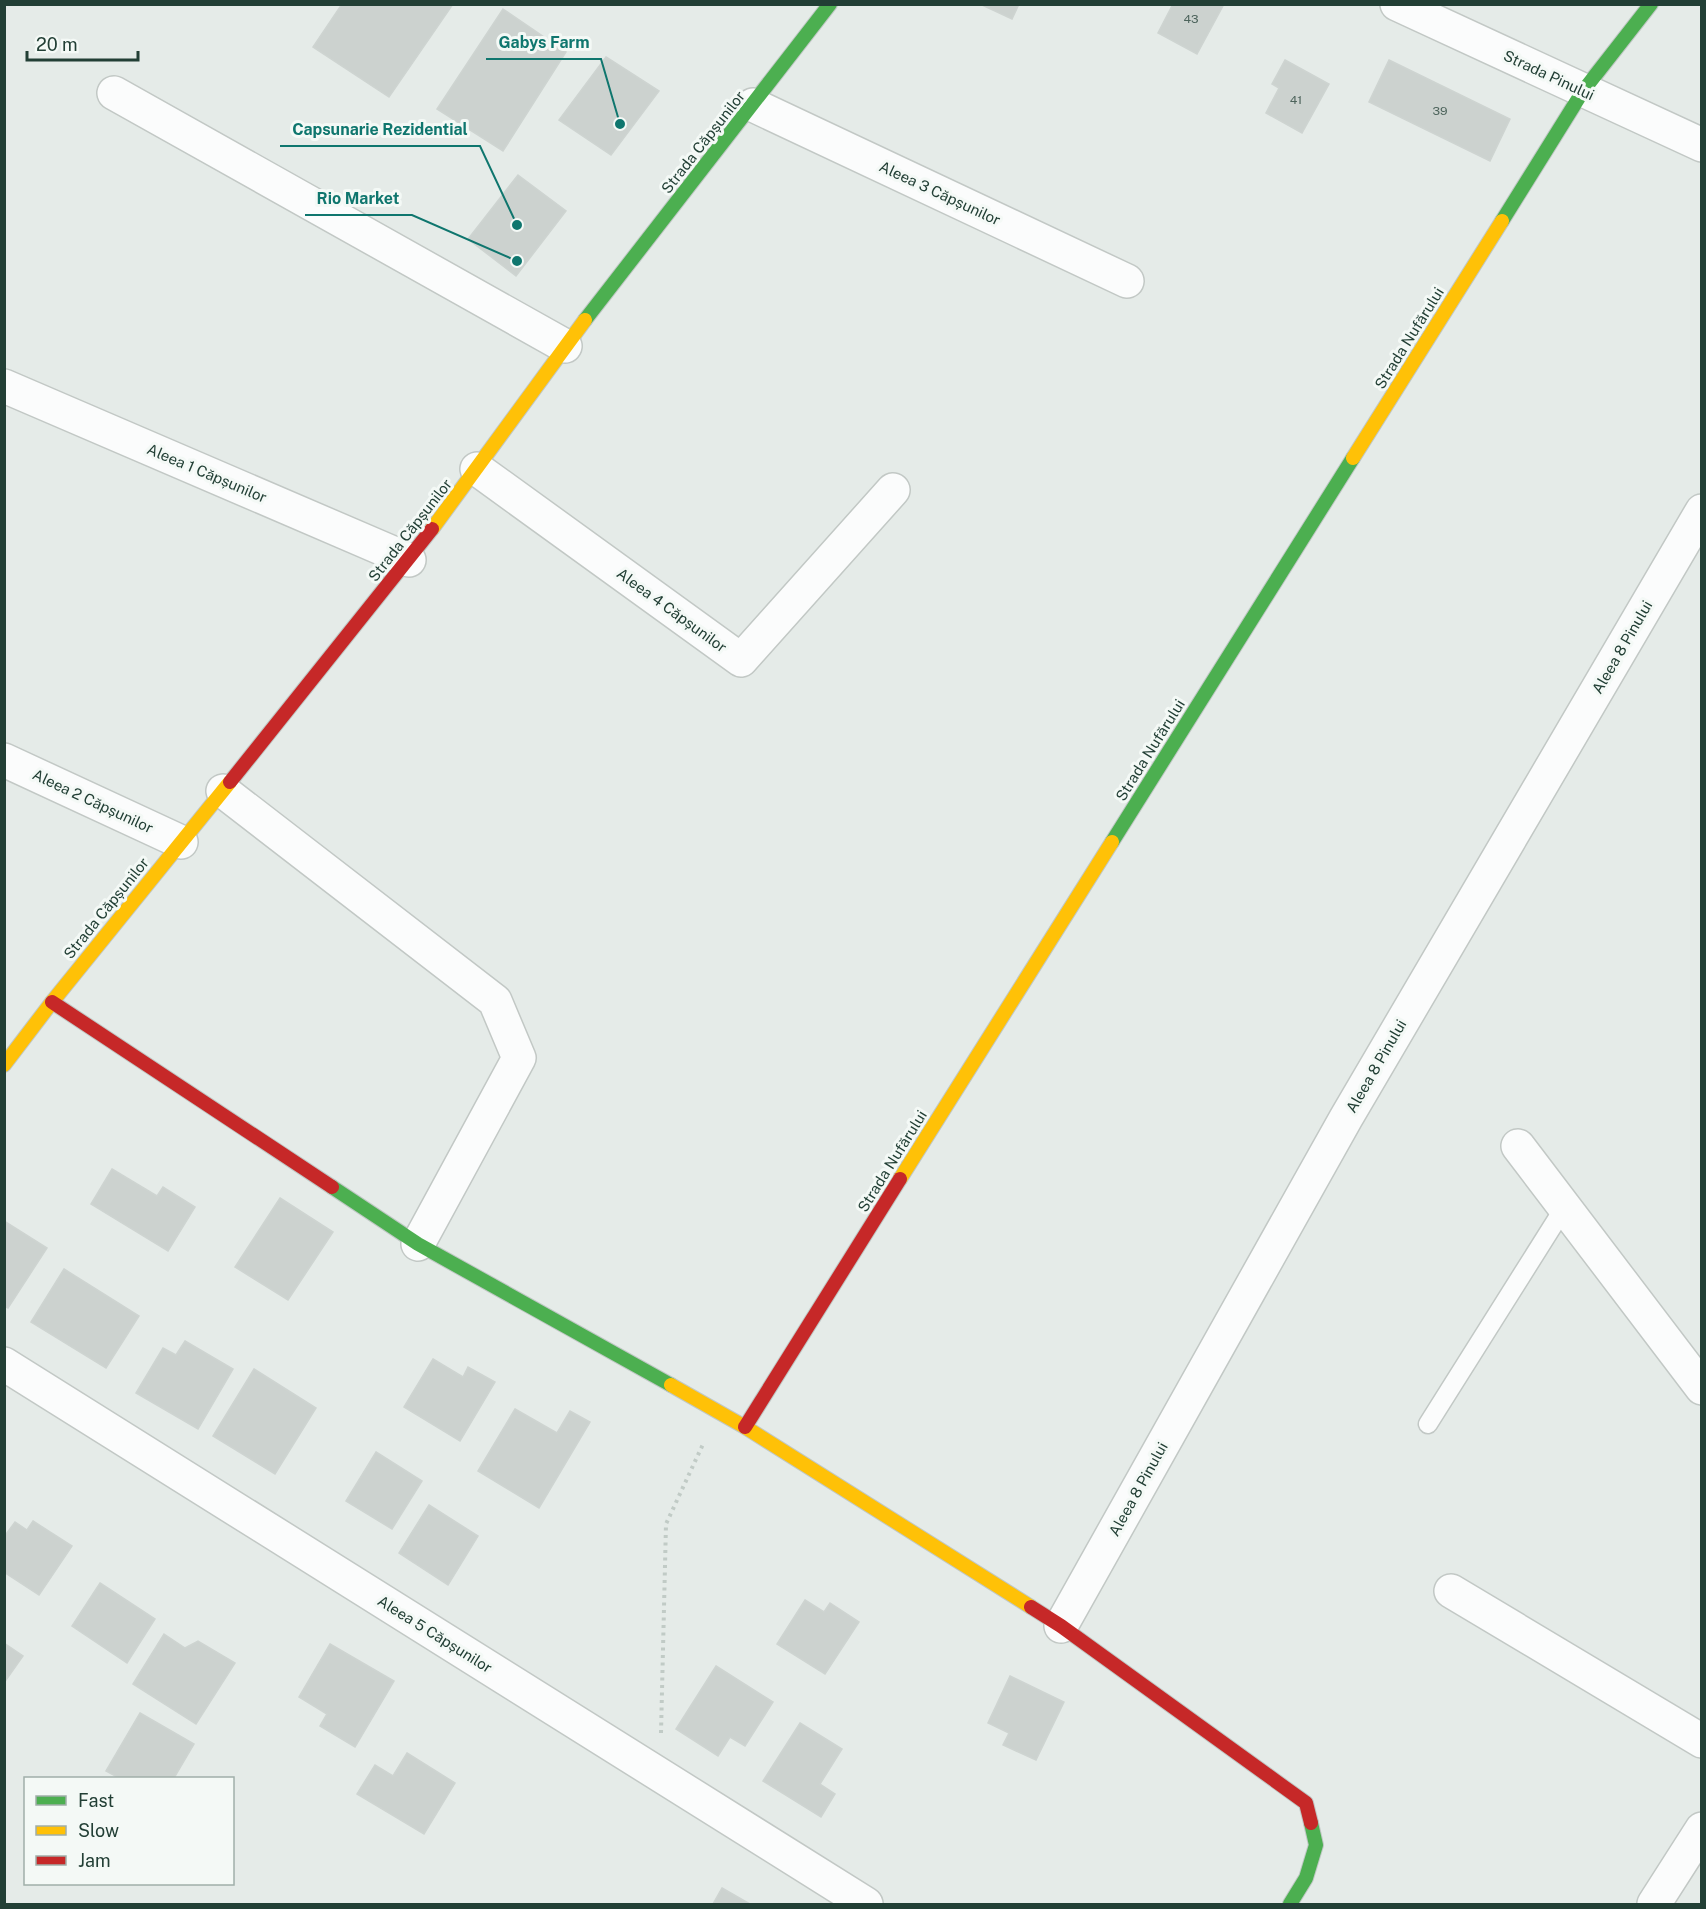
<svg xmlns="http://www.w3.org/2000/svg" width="1706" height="1909" font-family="'Public Sans',sans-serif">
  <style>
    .building { fill: #ccd2cf; stroke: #ced4d1; stroke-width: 1.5 }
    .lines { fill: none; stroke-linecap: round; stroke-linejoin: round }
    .lane-casing { stroke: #c2c8c5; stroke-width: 21 }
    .street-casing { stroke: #c2c8c5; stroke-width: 36 }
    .fast-casing { stroke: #c0c8c5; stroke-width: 16 }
    .slow-casing { stroke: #c0c8c5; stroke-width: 16 }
    .jam-casing { stroke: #c0c8c5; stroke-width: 16 }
    .path { stroke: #c1cbc6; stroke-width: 4; stroke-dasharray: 3 4.5; stroke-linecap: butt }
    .lane { stroke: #fbfcfc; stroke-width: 18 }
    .street { stroke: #fbfcfc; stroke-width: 33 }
    .fast { stroke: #4caf50; stroke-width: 14 }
    .slow { stroke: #ffc107; stroke-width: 14 }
    .jam { stroke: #c62828; stroke-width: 14 }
    .labels { text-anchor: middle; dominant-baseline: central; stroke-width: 6; stroke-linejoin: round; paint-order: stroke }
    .number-label { font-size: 12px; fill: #4d645c }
    .street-label { font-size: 15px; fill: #223f35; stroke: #f4f9f6 }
    .leader { fill: none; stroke: #0f766e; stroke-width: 2 }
    .callout-dot { fill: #0f766e; stroke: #f4f9f6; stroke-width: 2 }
    .callout-label { font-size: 16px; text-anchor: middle; font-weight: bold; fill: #0f766e; stroke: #f4f9f6; stroke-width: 6; stroke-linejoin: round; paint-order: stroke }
  </style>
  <rect width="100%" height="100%" fill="#e5ebe8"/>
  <g class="building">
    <polygon points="342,4 453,4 389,97 313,47"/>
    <polygon points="980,4 1019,4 1012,19"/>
    <polygon points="1173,4 1224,4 1197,54 1158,33"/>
    <polygon points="503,9 566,52 503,151 437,109"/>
    <polygon points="606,57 659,91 611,155 559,120"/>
    <polygon points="1285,60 1329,84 1302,133 1266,113 1279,88 1272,84"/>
    <polygon points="1389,60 1510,119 1490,161 1369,102"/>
    <polygon points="518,175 566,211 516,276 468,239"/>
    <polygon points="112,1169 157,1196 163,1187 195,1207 168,1251 91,1204"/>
    <polygon points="280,1198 333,1232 288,1300 235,1267"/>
    <polygon points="4,1221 47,1248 8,1308 4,1306"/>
    <polygon points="64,1269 139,1316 106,1368 31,1322"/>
    <polygon points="185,1341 233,1369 198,1429 136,1393 163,1348 176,1355"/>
    <polygon points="433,1359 463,1377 468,1367 495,1382 460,1441 404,1407"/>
    <polygon points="254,1369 316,1408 275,1474 213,1436"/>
    <polygon points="515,1409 557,1433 570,1411 590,1422 539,1508 478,1471"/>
    <polygon points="376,1452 422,1481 392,1529 346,1501"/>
    <polygon points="429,1505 478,1536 448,1585 399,1553"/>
    <polygon points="33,1521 72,1546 39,1595 4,1572 4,1537 15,1522 27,1530"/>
    <polygon points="100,1583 155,1619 127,1663 72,1626"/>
    <polygon points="805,1600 824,1612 830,1603 859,1622 825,1674 777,1644"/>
    <polygon points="164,1634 185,1648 198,1641 235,1663 196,1724 133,1684"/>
    <polygon points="4,1643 23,1656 4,1683"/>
    <polygon points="330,1644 394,1681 355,1747 320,1726 327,1714 299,1697"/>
    <polygon points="716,1666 773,1702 745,1746 730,1737 718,1756 676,1729"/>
    <polygon points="1010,1676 1064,1702 1036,1760 1003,1745 1009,1733 988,1723"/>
    <polygon points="140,1713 194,1744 174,1778 119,1778 106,1771"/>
    <polygon points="800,1723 842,1749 820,1784 835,1794 821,1817 763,1781"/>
    <polygon points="407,1753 455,1783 424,1834 357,1794 375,1765 393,1776"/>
    <polygon points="722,1888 750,1904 713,1904"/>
  </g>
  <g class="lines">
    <g class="lane-casing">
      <polyline id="lane" points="1428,1424 1564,1208"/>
    </g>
    <g class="street-casing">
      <g id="street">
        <polyline points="1397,4 1702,145"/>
        <polyline points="114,93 565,346"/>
        <polyline points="753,105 1127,281"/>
        <polyline points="4,386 409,560"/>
        <polyline points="477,469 741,660 893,490"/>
        <polyline points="4,760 181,842"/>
        <polyline points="223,791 495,1001 519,1058 418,1244"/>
        <polyline points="1518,1146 1702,1388"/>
        <polyline points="4,1364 866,1904"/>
        <polyline points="1451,1591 1702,1741"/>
        <polyline points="1061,1626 1346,1118 1702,511"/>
        <polyline points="1654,1904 1702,1829"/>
      </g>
    </g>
    <g class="fast-casing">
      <g id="fast">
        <polyline points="1502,221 1583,91 1651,4"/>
        <polyline points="585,320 830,4"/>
        <polyline points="1112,842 1353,458"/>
        <polyline points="332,1187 418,1244 671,1385"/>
        <polyline points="1290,1904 1306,1878 1316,1845 1311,1823"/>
      </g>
    </g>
    <g class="slow-casing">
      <g id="slow">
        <polyline points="1353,458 1502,221"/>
        <polyline points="432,529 585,320"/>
        <polyline points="4,1065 52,1002 230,782"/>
        <polyline points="900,1179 1112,842"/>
        <polyline points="671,1385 745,1427 1031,1607"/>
      </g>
    </g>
    <g class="jam-casing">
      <g id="jam">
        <polyline points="230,782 432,529"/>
        <polyline points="52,1002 332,1187"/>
        <polyline points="745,1427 900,1179"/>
        <polyline points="1031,1607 1061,1626 1306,1803 1311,1823"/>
      </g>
    </g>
    <polyline class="path" points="661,1733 666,1524 704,1442"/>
    <use href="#lane" class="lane"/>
    <use href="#street" class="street"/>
    <use href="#fast" class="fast"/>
    <use href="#slow" class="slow"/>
    <use href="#jam" class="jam"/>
  </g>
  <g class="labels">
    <g class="number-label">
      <text x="1191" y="19">43</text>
      <text x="1296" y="100">41</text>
      <text x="1440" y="111">39</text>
    </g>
    <g class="street-label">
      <text transform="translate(1549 75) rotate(25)">Strada Pinului</text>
      <text transform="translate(703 142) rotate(-52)">Strada Căpșunilor</text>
      <text transform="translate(940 193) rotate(25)">Aleea 3 Căpșunilor</text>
      <text transform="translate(1409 338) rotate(-58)">Strada Nufărului</text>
      <text transform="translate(207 473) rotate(23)">Aleea 1 Căpșunilor</text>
      <text transform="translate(410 530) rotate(-52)">Strada Căpșunilor</text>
      <text transform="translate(672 610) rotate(36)">Aleea 4 Căpșunilor</text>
      <text transform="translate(1622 647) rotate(-60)">Aleea 8 Pinului</text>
      <text transform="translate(1150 750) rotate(-58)">Strada Nufărului</text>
      <text transform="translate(93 801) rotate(25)">Aleea 2 Căpșunilor</text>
      <text transform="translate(106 908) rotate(-51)">Strada Căpșunilor</text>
      <text transform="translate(1376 1066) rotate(-60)">Aleea 8 Pinului</text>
      <text transform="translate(892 1161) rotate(-58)">Strada Nufărului</text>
      <text transform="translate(1138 1489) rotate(-61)">Aleea 8 Pinului</text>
      <text transform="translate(435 1634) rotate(32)">Aleea 5 Căpșunilor</text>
    </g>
  </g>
  <path class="leader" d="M620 124L601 59H486M517 225L480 146H280M517 261L412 215H305"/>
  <g class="callout-dot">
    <circle cx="620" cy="124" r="6"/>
    <circle cx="517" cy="225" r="6"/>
    <circle cx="517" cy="261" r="6"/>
  </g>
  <g class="callout-label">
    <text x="544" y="48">Gabys Farm</text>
    <text x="380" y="135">Capsunarie Rezidential</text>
    <text x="358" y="204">Rio Market</text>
  </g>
  <rect width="1706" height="1909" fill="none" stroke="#223f35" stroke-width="12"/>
  <rect x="24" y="1777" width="210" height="108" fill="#f4f9f6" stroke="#a0afa9" stroke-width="1.5"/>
  <rect x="36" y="1796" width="30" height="9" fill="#4caf50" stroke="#a0afa9" stroke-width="1.5"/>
  <text x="78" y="1807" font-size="18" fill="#223f35">Fast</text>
  <rect x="36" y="1826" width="30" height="9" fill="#ffc107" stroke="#a0afa9" stroke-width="1.5"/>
  <text x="78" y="1837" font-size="18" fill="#223f35">Slow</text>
  <rect x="36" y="1856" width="30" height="9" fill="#c62828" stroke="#a0afa9" stroke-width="1.5"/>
  <text x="78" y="1867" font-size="18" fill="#223f35">Jam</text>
  <path d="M27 51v9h111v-9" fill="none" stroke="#223f35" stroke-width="3"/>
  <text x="36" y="51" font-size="18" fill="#223f35" stroke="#f4f9f6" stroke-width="4.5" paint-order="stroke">20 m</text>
</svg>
